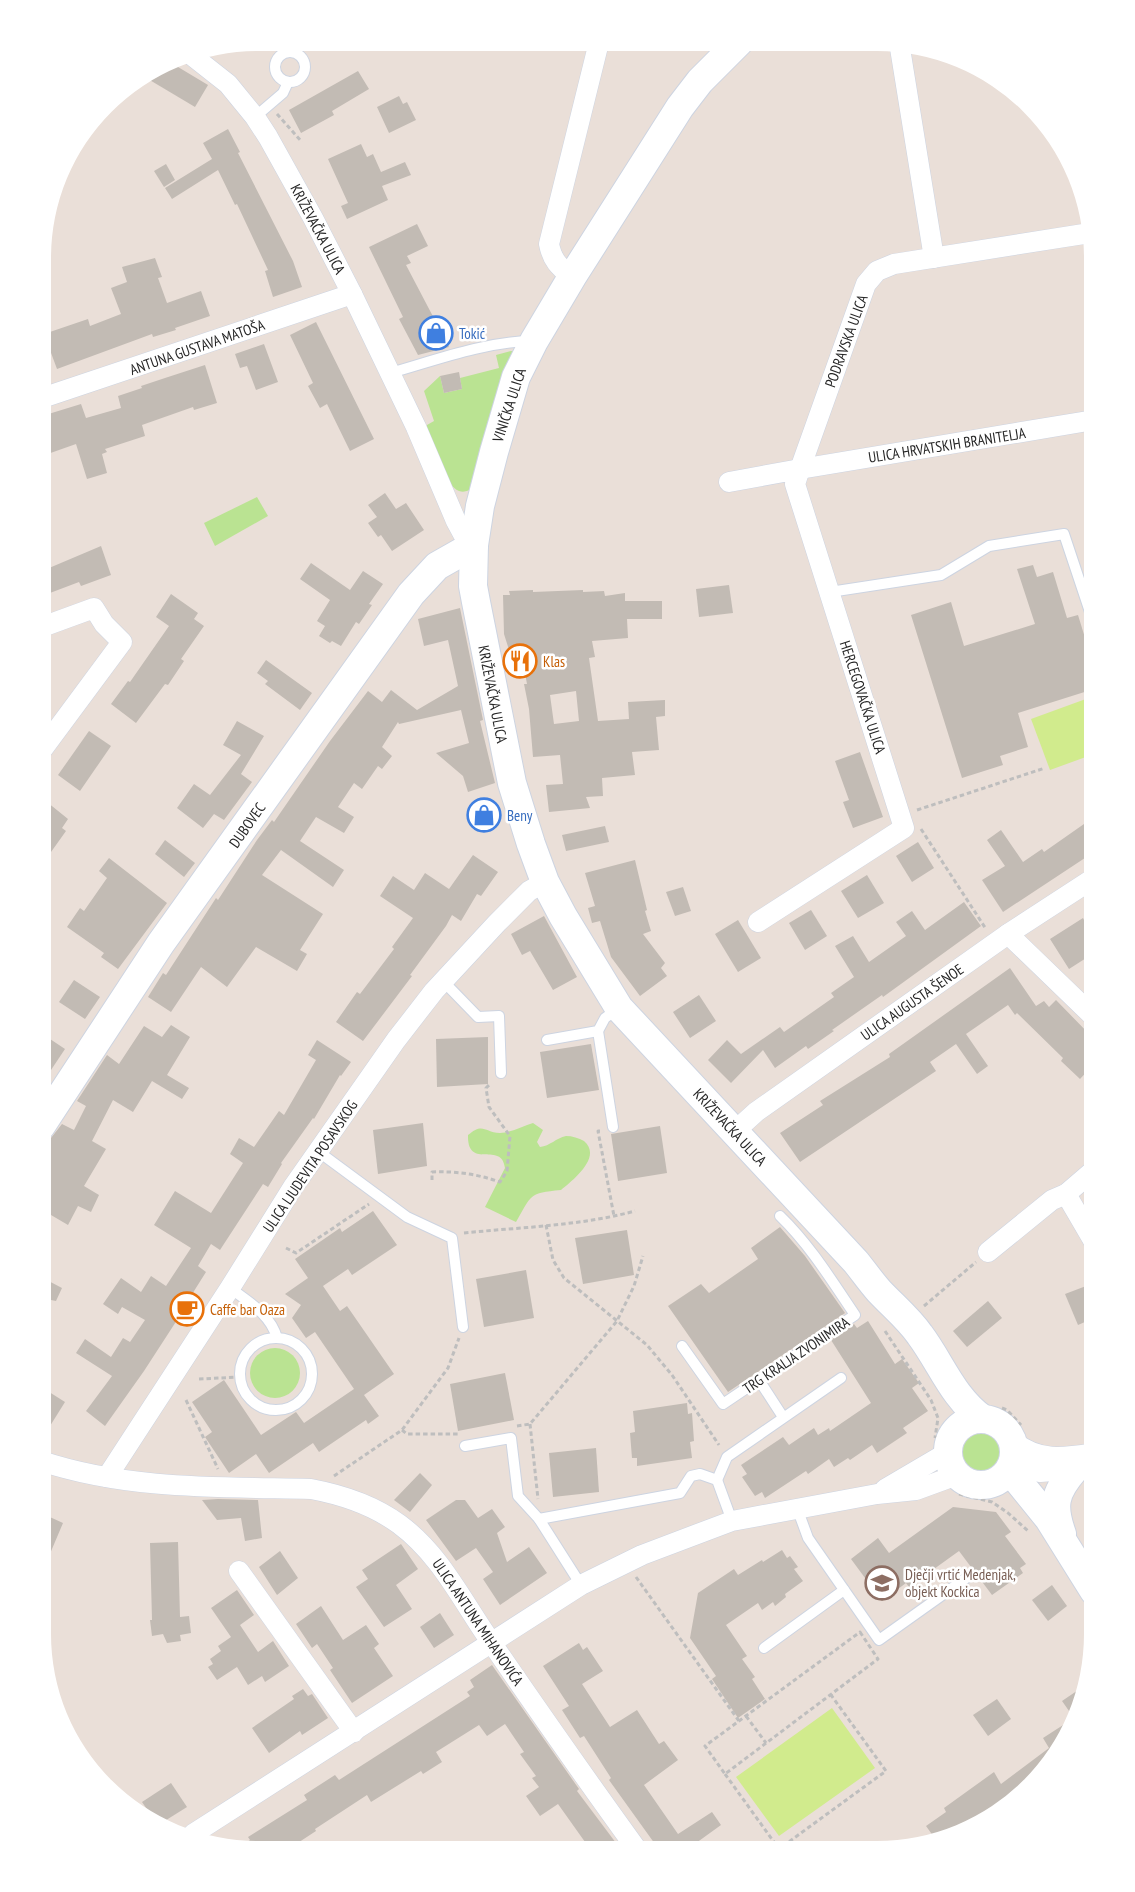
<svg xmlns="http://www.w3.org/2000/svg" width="1135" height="1892" font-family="'PT Sans Narrow',sans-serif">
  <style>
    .green { fill: #bae392 }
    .pitch { fill: #d1eb8d }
    .building { fill: #c2bbb4; fill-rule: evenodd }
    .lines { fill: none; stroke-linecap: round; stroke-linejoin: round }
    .lane-casing { stroke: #cdd4e1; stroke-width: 12 }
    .street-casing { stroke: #cdd4e1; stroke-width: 21 }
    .secondary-casing { stroke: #cdd4e1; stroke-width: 30 }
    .path { stroke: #bebebe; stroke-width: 3; stroke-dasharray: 4.5 3; stroke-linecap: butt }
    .lane { stroke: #fff; stroke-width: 10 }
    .street { stroke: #fff; stroke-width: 20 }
    .secondary { stroke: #fff; stroke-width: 28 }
    .labels { text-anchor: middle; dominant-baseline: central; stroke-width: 5; stroke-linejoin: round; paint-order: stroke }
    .street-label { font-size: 15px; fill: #272727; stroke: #fff }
    .shop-label { font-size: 15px; fill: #366cbe; stroke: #fff; text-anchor: start }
    .food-label { font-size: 15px; fill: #c56008; stroke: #fff; text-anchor: start }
    .education-label { font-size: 15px; fill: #785e54; stroke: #fff; text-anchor: start }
  </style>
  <rect width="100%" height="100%" fill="#eadfd8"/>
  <g class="green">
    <path d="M511,351l5,1 -43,136c-4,2 -8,5 -14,3 -13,-4 -27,-46 -33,-60l1,-6 7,-4 -10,-30 16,-15 4,17 18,-4 -2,-11 39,-10 -3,-13z"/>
    <polygon points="257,497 268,516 215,546 204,523"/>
    <path d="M533,1123l10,7 -6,12 3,5c10,-1 16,-9 26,-11 6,0 13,2 18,5 19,16 -12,40 -23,49 -33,3 -29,5 -45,32l-31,-15 20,-39c-3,-28 -38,3 -37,-33 15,-13 16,-3 32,-2 10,0 23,-7 33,-10z"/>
    <circle cx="275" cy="1373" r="25"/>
    <circle cx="981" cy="1451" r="23"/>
  </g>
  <g class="pitch">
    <polygon points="1094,696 1094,754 1050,770 1031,719"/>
    <polygon points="832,1708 875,1768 779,1836 736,1777"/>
  </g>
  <g class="building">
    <polygon points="168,61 208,85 195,107 148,79 154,70"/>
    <polygon points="358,71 369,89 332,111 334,115 301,133 289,110"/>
    <polygon points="399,96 403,104 407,102 416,120 389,133 377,107"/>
    <polygon points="228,129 240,152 238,153 293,261 302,287 273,297 265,271 268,270 237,204 235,205 218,170 172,199 165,188 212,159 203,143"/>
    <polygon points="361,144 367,157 373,154 381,172 405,162 411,175 382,186 388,200 347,219 341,206 348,203 328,159"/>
    <polygon points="166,164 175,180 164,187 154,171"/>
    <polygon points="417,224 428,246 407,256 411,263 406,265 449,347 418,355 399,319 403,317 369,247"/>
    <polygon points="155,258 162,277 158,278 167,303 201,291 210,316 175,328 176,330 153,337 152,334 57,369 44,334 88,319 90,326 121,314 111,288 127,282 122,267"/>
    <polygon points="316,322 374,439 350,451 327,404 320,408 308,386 313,383 290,335"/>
    <polygon points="264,344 278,382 256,390 247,366 240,368 235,354"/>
    <polygon points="205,365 217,403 194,410 193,407 142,425 145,436 105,449 107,452 102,454 107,473 87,479 76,444 42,456 42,416 81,404 86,418 121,408 118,396 142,388 141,386 165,378"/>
    <polygon points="459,372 462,389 444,393 440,376"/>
    <polygon points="385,493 396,509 406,503 424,530 392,551 381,535 378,537 368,523 377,517 368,505"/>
    <polygon points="101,546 111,575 81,586 79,582 42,596 42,571"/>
    <polygon points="311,563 350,590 363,571 383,584 369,604 372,605 359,624 356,622 341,646 332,641 330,643 319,636 325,626 317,621 330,600 300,579"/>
    <polygon points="1033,565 1037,577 1053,572 1067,618 1078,615 1094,667 1094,689 1018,713 1028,747 1000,756 1003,765 962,778 911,615 951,602 964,646 1035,624 1017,569"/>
    <polygon points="729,585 733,613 699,617 696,589"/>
    <path d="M533,590v2l50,-2v2l21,-1 1,5 20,-3v8h37v18h-35l1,19 -36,3 3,16 -6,1 9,63 31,-2 -1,-17 37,-2v16l-9,1 3,33 -27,2 3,23 -33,3 1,18 -17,1 4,11 -41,4 -3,-27 17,-1 -3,-29 -27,2 -4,-48 -5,-25h3l-6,-33 -11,2 -6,-19 -1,-39h7l-1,-4zM576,691l3,30 -25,3 -4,-29z"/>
    <polygon points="171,594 198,613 194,619 204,626 181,659 184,661 168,685 165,684 136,723 111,704 128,681 130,682 169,626 156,617"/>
    <polygon points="460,608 483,720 480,721 495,783 468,792 463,776 436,753 469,743 461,710 399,724 398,722 382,747 392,756 382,769 378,766 362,789 354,783 338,807 354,817 344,833 316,817 300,841 344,870 333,887 281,850 262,875 323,914 300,950 307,954 297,971 256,947 227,987 201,967 171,1012 148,997 163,973 166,975 216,898 218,900 257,840 272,820 274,822 330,741 368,691 382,702 391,690 417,710 458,686 448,640 424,646 418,619"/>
    <polygon points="266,660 312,693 300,710 265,684 268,681 257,673"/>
    <polygon points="237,721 264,736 241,774 252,782 224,820 214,814 203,828 177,808 194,784 210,795 241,755 223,745"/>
    <polygon points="89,731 111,746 80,791 58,775"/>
    <polygon points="860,752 883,817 853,828 843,802 849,800 835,761"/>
    <polygon points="42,798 68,819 62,828 66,831 41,866"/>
    <polygon points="1094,817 1094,852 1003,912 982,880 1005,866 987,840 1001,830 1023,862 1042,849 1044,852"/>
    <polygon points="605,826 609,842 566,851 562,835"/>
    <polygon points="165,840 195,863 184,877 155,854"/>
    <polygon points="918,842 934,868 912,882 896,856"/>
    <polygon points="473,855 498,872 481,896 477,894 461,921 452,915 446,926 410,975 412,976 363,1041 336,1022 357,992 360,994 394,949 392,947 413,918 380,896 393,876 414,890 425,873 449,889"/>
    <polygon points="109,858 167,903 118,969 101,957 104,953 67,927 80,908 84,911 107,878 99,871"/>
    <polygon points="635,860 647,910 645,911 651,931 643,934 665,963 661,968 667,976 640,996 611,957 600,921 592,923 588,908 595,906 585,873"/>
    <polygon points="867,875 884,903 858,918 841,891"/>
    <polygon points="683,887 691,911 675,916 666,892"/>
    <polygon points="964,902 981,926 883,997 882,995 832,1030 834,1031 808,1049 806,1046 775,1068 763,1050 731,1083 708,1060 727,1040 741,1054 780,1027 784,1032 834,997 831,993 854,977 835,946 853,936 869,962 906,936 896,922 912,911 925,930"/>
    <polygon points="811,910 827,936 805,950 789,923"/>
    <polygon points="1094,914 1094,953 1069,969 1050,939 1083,918 1084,920"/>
    <polygon points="544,916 577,977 553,990 530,951 522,955 511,934"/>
    <polygon points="738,920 761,958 738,972 715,934"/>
    <polygon points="1010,968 1036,1006 1044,1001 1049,1007 1056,1000 1094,1039 1094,1064 1080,1079 1061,1061 1063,1058 1017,1013 1015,1015 1008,1005 966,1034 988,1066 977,1074 956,1044 930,1062 936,1071 800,1162 780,1133 823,1105 820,1101 890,1057 889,1054"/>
    <polygon points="74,980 100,997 85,1019 59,1002"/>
    <polygon points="699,995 716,1021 690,1038 673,1012"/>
    <polygon points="171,1025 190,1037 167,1075 189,1088 182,1099 152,1081 133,1112 113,1100 92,1141 106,1149 84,1186 99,1195 91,1212 78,1206 68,1225 51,1215 41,1230 41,1156 51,1138 62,1124 74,1130 86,1106 77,1101 107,1055 119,1064 144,1026 162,1037"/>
    <polygon points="41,1033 65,1049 41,1085"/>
    <polygon points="488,1037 488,1084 437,1087 436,1039"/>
    <polygon points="317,1040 351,1062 341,1076 340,1075 314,1119 313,1118 281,1163 282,1164 268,1187 263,1184 220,1250 211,1244 198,1266 206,1272 189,1299 197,1304 187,1322 179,1317 144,1371 105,1426 86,1411 112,1376 76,1353 85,1339 111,1357 123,1338 130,1342 145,1320 122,1307 118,1314 103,1304 121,1278 141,1292 151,1276 166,1286 191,1248 154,1225 175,1191 211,1213 243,1163 230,1154 239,1138 254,1147 279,1111 284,1115 316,1060 308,1055"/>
    <polygon points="591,1044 599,1090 547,1098 540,1052"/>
    <polygon points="423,1123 427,1166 378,1174 373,1130"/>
    <polygon points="660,1126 667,1173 618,1181 611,1134"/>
    <polygon points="373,1211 397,1245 352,1275 348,1269 323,1286 340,1311 347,1306 394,1374 364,1395 379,1416 368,1424 366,1420 319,1452 313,1443 269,1473 256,1454 229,1473 205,1437 212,1432 192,1402 224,1380 261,1435 296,1412 304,1423 354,1389 315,1332 306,1338 292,1318 301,1305 285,1294 308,1278 295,1259 340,1228 342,1232"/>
    <polygon points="780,1227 805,1256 845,1313 728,1392 668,1306 701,1284 709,1293 758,1259 751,1248"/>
    <polygon points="627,1230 634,1275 583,1284 575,1238"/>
    <polygon points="526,1270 534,1318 484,1327 476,1279"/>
    <polygon points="41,1277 62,1288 56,1301 51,1300 41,1317"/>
    <polygon points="1094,1283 1094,1318 1078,1325 1065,1294"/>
    <polygon points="988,1301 1002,1318 967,1347 953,1331"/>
    <polygon points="868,1321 895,1364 902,1359 919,1383 912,1388 928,1411 903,1428 907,1433 877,1453 872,1445 850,1460 848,1458 834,1467 829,1459 808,1474 806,1471 765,1498 762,1492 755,1496 742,1477 747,1474 741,1465 783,1437 789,1445 814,1428 818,1435 829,1428 830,1431 871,1403 831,1340 854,1324 857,1328"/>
    <polygon points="505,1373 514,1420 458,1431 450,1384"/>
    <polygon points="46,1390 65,1402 50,1426 41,1420 41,1397"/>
    <polygon points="687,1403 688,1414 692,1413 694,1441 690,1442 692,1458 637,1466 637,1458 632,1458 630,1433 635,1432 633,1411"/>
    <polygon points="596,1448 599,1492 553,1497 549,1453"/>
    <polygon points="420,1473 432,1485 410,1512 394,1500"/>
    <polygon points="218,1499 258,1500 262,1538 245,1541 241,1518 217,1520 202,1500"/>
    <polygon points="456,1500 465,1500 478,1518 492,1509 505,1527 497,1533 507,1562 529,1547 547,1573 500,1605 483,1579 493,1572 476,1548 456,1561 426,1520"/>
    <polygon points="953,1507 996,1512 1011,1532 1005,1536 1026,1564 1020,1568 1023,1573 992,1595 959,1551 909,1587 906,1583 882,1601 851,1559 878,1538 889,1553"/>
    <polygon points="41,1513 63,1523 41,1575 41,1543 45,1532 41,1530"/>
    <polygon points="178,1542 180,1617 189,1616 191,1633 180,1635 181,1641 167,1643 163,1634 152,1636 150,1620 152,1620 150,1543"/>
    <polygon points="401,1544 418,1569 396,1585 412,1609 384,1627 356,1587 368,1579 362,1570"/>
    <polygon points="782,1550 787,1558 790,1556 798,1567 794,1569 803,1581 785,1594 786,1597 775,1606 773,1602 762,1610 758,1603 726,1625 747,1656 742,1659 755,1677 752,1679 765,1699 738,1718 712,1679 716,1676 690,1638 698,1593 734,1569 738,1575 762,1560 763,1562"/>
    <polygon points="280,1551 298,1578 277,1595 259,1567"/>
    <polygon points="1052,1585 1067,1606 1048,1621 1032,1600"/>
    <polygon points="237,1590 254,1615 240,1625 258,1652 273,1641 289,1666 265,1682 262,1676 248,1685 237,1667 217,1680 208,1667 213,1664 210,1659 221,1651 218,1646 231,1637 211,1608"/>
    <polygon points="321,1606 343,1640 366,1625 379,1644 374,1648 393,1676 352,1703 330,1670 333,1668 317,1644 312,1648 296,1624"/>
    <polygon points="440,1613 454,1635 434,1648 420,1627"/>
    <polygon points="579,1643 583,1650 587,1647 603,1671 582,1684 610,1727 637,1710 659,1744 664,1741 678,1760 644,1785 678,1834 712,1812 721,1825 685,1851 660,1851 609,1780 611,1778 584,1736 580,1738 562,1710 569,1706 543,1666"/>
    <polygon points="492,1665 579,1789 577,1791 622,1851 587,1851 590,1849 558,1804 540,1816 526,1796 539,1787 532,1778 536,1776 520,1754 524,1752 505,1724 487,1736 479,1725 436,1752 442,1762 423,1774 421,1771 371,1802 367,1795 315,1829 316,1831 287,1850 235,1850 250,1840 248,1837 307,1800 304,1795 335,1775 339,1780 470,1696 467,1692 474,1687 470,1680"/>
    <polygon points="1087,1684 1083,1705 1050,1766 1013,1795 981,1815 983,1817 960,1835 936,1840 926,1826 946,1812 944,1808 994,1772 1001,1784 1049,1748 1043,1738 1074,1718 1062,1701"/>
    <polygon points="303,1689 308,1696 312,1694 328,1718 302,1735 300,1731 269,1753 252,1728 294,1699 292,1696"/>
    <polygon points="997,1699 1011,1719 988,1736 973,1715"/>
    <polygon points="171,1783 187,1807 163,1822 153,1818 142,1802"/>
  </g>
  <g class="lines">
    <g class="lane-casing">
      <g id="lane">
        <circle cx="290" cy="67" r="15"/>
        <polyline points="255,117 283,93 288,82"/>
        <path d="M390,373c46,-13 94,-31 141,-32"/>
        <polyline points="830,592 941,575 989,546 1064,534 1094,624"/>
        <polyline points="443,981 478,1017 499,1016 501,1073"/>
        <polyline points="598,1031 613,1127"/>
        <polyline points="547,1040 598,1031 605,1018 619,1008"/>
        <polyline points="319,1152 407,1217 452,1238 463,1327"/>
        <path d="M230,1288c19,14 41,27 47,50"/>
        <circle cx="276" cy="1374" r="36"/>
        <path d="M682,1346l41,58 132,-89c-23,-34 -45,-70 -75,-99"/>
        <polyline points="759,1380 783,1417"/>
        <polyline points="465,1446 511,1438 518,1496 539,1519"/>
        <polyline points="717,1480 727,1457 841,1378"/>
        <polyline points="797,1508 808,1538 879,1640 969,1576"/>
        <polyline points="581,1585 539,1519 680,1493 691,1476 700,1474 717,1480 732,1521"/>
        <polyline points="764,1648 844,1590"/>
      </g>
    </g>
    <g class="street-casing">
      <g id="street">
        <polyline points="899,42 934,258"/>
        <polyline points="190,54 228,84 255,117 268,137 313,218 352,294 416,427 456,521 463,534 474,545"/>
        <polyline points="1090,233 894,264 877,271 866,284 800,469 1094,420"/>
        <path d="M572,277c-13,-10 -20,-17 -23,-33l50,-202"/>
        <polyline points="42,398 352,294"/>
        <polyline points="729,482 800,469 795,484 904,828 758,922"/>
        <polyline points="42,750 122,642 104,624 94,608 42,627"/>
        <polyline points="1008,934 1094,1017"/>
        <polyline points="734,1132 756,1112 1008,934 1094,878"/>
        <polyline points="1066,1194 1094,1242"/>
        <polyline points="988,1252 1052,1200 1066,1194 1094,1170"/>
        <path d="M1013,1441c26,21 50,17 81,12"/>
        <path d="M41,1461c87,29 180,26 270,28 32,6 62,16 88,35 42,31 63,77 92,118 48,70 97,140 147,209"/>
        <polyline points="1012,1466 1040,1472 1080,1469"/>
        <polyline points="107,1477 230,1288 293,1187 396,1040 434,991 497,923 529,891 545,882"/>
        <polyline points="885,1489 948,1452"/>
        <polyline points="239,1571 354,1732"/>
        <polyline points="193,1834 581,1585 642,1555 732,1521 877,1494 916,1490 957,1475"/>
      </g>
    </g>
    <g class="secondary-casing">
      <g id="secondary">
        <path d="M739,42l-39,39 -20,26 -108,170 -38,64 -18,36 -22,75 -14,54 -6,39 -1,41 3,16 36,181 19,61 14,38 18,34 56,92 237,254c8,10 15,20 23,29 14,15 29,27 41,44 21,28 33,63 63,84"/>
        <polyline points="41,1126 161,943 411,594 437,566 474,545"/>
        <circle cx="981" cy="1452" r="33"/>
        <polyline points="1012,1466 1019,1482 1049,1519 1094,1591"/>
        <path d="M1062,1534c-10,-28 -8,-41 12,-64"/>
      </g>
    </g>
    <g class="path">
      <polyline points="277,114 302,142"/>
      <polyline points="917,810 1045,768"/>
      <polyline points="921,829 986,929"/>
      <polyline points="600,1131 598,1131 614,1216"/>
      <path d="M432,1180v-8c24,-1 45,2 68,10l7,-11 3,-35 -21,-29 -3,-19 5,-5"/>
      <polyline points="546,1225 553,1260 564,1278 647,1345 672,1375 719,1445"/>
      <path d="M464,1233c57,-6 116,-7 171,-22"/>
      <polyline points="286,1248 296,1253 369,1204"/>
      <polyline points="924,1306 976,1262"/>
      <polyline points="885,1331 931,1400 938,1418 935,1438"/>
      <polyline points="199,1379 241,1377"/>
      <polyline points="186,1400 218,1469"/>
      <polyline points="1002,1408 1007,1410 1021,1425"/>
      <polyline points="530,1424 538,1499"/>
      <polyline points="517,1426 530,1424 617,1321 634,1286 643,1256"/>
      <polyline points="402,1430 407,1434 458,1434"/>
      <polyline points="334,1476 402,1430 448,1368 459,1338"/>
      <polyline points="959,1494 992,1502 1008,1513 1028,1531"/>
      <polyline points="636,1577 739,1721"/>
      <polygon points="860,1632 878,1659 725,1774 705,1746"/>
      <polyline points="746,1716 766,1743"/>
      <polyline points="725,1774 779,1849 886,1771 831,1695"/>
    </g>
    <use href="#lane" class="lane"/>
    <use href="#street" class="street"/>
    <use href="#secondary" class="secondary"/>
  </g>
  <defs>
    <g id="shop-ring" transform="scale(1.725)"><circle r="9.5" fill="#fff" stroke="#3f7fe0" stroke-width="1.5"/><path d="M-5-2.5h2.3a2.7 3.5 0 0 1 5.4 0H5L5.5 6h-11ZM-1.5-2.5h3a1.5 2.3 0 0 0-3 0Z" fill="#3f7fe0"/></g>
    <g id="restaurant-ring" transform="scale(1.725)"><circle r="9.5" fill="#fff" stroke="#e8710a" stroke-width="1.5"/><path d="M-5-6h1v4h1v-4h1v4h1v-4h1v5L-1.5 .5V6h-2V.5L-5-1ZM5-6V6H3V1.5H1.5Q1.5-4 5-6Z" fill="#e8710a"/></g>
    <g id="cafe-ring" transform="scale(1.725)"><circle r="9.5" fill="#fff" stroke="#e8710a" stroke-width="1.5"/><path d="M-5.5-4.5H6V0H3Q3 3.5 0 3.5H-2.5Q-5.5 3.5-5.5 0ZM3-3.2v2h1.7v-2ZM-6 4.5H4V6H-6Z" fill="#e8710a"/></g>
    <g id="school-ring" transform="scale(1.725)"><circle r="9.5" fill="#fff" stroke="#8d6e63" stroke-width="1.5"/><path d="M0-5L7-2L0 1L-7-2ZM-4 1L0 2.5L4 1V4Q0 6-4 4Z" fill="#8d6e63"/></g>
  </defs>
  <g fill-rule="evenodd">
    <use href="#shop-ring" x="436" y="333"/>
    <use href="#restaurant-ring" x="520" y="661"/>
    <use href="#shop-ring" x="484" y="815"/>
    <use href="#cafe-ring" x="187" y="1309"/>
    <use href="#school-ring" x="882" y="1583"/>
  </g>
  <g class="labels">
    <g class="street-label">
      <text transform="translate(318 229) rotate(62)">KRIŽEVAČKA ULICA</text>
      <text transform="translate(846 341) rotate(-70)">PODRAVSKA ULICA</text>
      <text transform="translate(197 347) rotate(-19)">ANTUNA GUSTAVA MATOŠA</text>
      <text transform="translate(509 405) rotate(-72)">VINIČKA ULICA</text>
      <text transform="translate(947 445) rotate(-9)">ULICA HRVATSKIH BRANITELJA</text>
      <text transform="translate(493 694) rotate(79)">KRIŽEVAČKA ULICA</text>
      <text transform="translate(863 697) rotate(72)">HERCEGOVAČKA ULICA</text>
      <text transform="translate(247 825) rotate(-55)">DUBOVEC</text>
      <text transform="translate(912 1002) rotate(-35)">ULICA AUGUSTA ŠENOE</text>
      <text transform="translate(730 1127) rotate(47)">KRIŽEVAČKA ULICA</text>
      <text transform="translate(310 1166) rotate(-56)">ULICA LJUDEVITA POSAVSKOG</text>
      <text transform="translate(796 1355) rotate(-34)">TRG KRALJA ZVONIMIRA</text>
      <text transform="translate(478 1622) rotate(56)">ULICA ANTUNA MIHANOVIĆA</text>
    </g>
    <g class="shop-label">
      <text x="459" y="333">Tokić</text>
      <text x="507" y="815">Beny</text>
    </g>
    <g class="food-label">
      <text x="543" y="661">Klas</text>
      <text x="210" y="1309">Caffe bar Oaza</text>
    </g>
    <g class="education-label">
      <text x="905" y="1574">Dječji vrtić Medenjak,<tspan x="905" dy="17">objekt Kockica</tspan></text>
    </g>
  </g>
  <path d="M0 0H1135V1892H0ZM258 51H877A207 207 0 0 1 1084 258V1634A207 207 0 0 1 877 1841H258A207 207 0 0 1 51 1634V258A207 207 0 0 1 258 51Z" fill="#fff" fill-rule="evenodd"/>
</svg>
